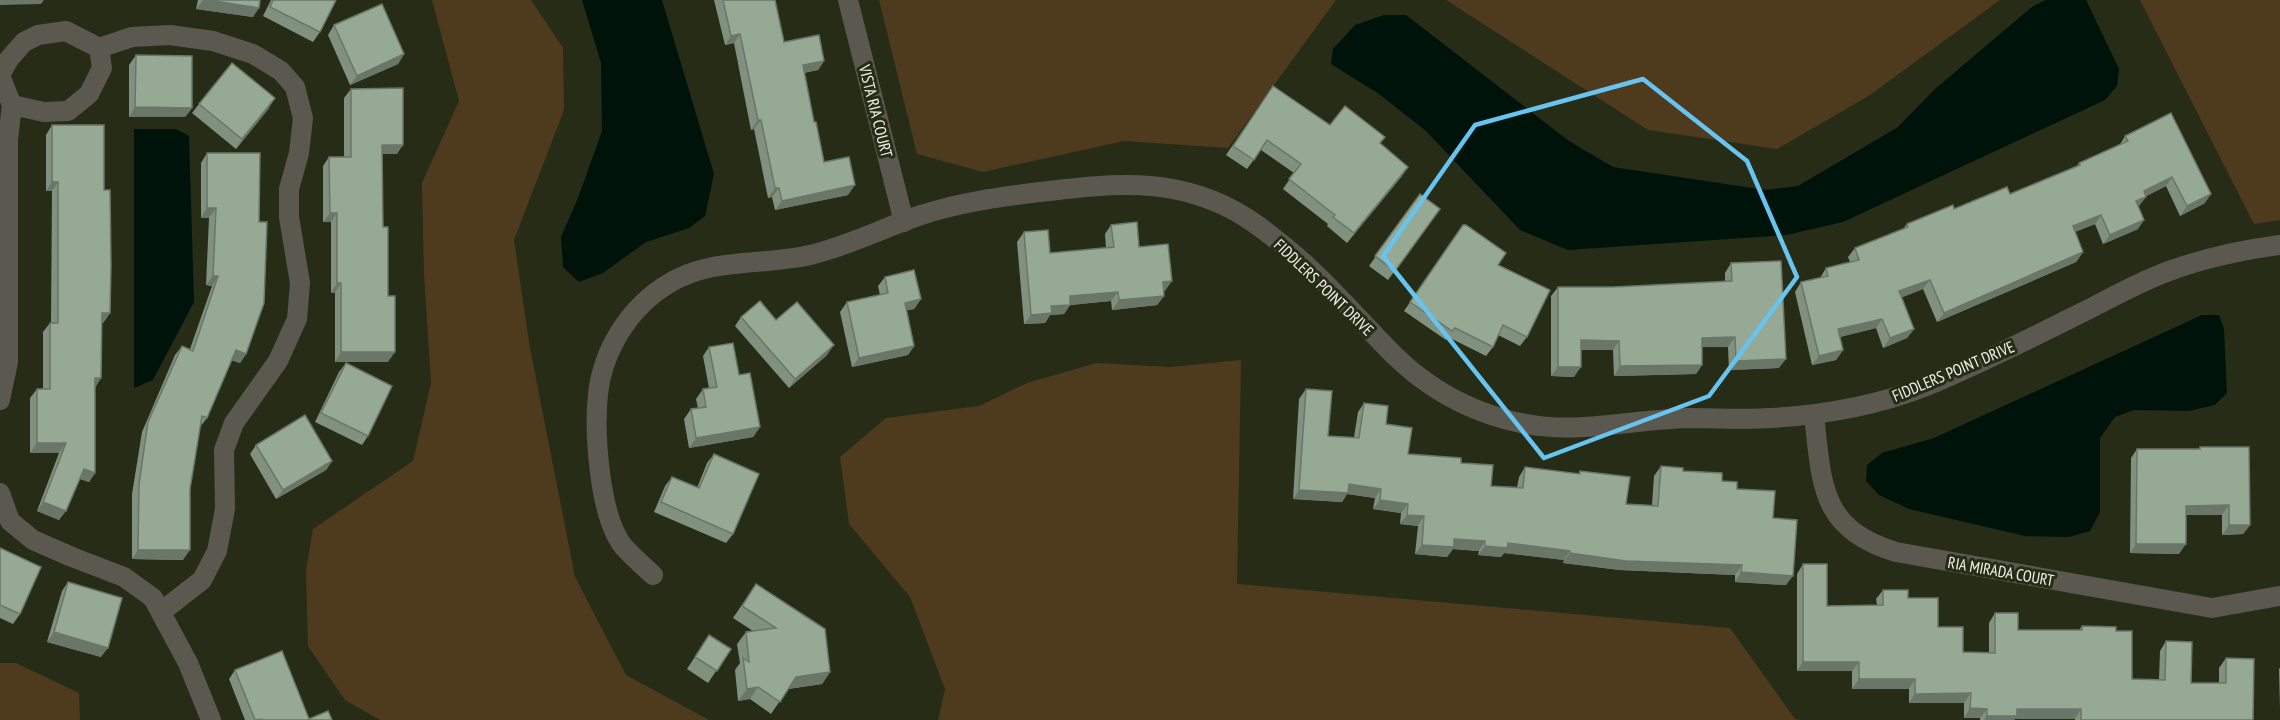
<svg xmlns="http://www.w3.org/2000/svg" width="2280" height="720" font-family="'PT Sans Narrow',sans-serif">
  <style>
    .green { fill: #4e3b1e }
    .water { fill: #00130b }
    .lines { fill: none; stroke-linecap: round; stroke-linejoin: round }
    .street { stroke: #5b594f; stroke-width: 20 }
    .wall { fill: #81917f }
    .shaded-wall { fill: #697668 }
    .building { fill: #96a994; stroke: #697668; stroke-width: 1.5 }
    .marked { fill: none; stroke: #67c4f0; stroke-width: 4.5; stroke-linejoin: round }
    .labels { text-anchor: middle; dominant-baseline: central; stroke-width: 6; stroke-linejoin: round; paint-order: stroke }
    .street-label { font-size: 16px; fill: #f1f5e8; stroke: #262c16 }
  </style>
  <rect width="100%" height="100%" fill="#262c16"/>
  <g class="green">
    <polygon points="432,0 531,0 563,48 564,110 514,240 530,348 575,577 626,675 709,720 380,720 345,700 308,646 306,570 313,529 413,461 431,383 424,274 422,183 459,101"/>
    <polygon points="879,0 1336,0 1228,148 1124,141 983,172 917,154"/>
    <polygon points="1446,0 2000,0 1870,95 1777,149 1648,130"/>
    <polygon points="2140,0 2280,0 2280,220 2254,224"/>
    <polygon points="1241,360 1237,584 1730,628 1795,719 1800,720 938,720 945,689 910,597 849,524 840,457 886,418 979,406 1027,383 1097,363 1171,367"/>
    <polygon points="0,663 16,663 79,693 80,720 0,720"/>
  </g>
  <g class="water">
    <polygon points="582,0 662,0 714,174 705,216 689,228 646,242 603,273 579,282 563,267 561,237 578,198 602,131 601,63"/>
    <polygon points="2046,0 2086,0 2119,69 2117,86 2105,100 1843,222 1786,235 1568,250 1520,230 1426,131 1379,94 1331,64 1333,49 1355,25 1384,15 1406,15 1569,141 1613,167 1765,190 1798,186 1898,127 1935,89 2033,6"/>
    <polygon points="134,129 176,129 189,136 194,302 153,380 134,388"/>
    <polygon points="2202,315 2219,315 2224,329 2227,393 2215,405 2188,411 2134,410 2115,417 2100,438 2100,512 2090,531 2069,537 2025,536 1909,509 1879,495 1866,481 1867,465 1882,453 1934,438"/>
  </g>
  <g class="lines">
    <g class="street">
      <polyline points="848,0 904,222"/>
      <polyline points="0,75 9,59 24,42 38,35 66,31 99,48 132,37 170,35 213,41 253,54 281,71 295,87 303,118 299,153 289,189 289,217 300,283 297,319 278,361 234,423 224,450 225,509 217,551 202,580 161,612"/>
      <polyline points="0,76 12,105 8,139 8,362 0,400"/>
      <polyline points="12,105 44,112 68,111 89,94 102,68 99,48"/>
      <path d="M1814,415c8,68 5,114 82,137l316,56 67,-12"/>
      <polyline points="0,493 10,521 33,540 72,557 124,577 153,598 188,663 211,720"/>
      <path d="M653,575c-10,-9 -21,-19 -30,-29 -24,-31 -29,-114 -25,-152 5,-45 32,-87 70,-110 43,-27 94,-18 142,-29 38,-9 71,-26 108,-39 39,-13 80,-19 122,-24 68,-8 129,-16 193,18 19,10 35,23 51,36 41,33 74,73 111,110 50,49 119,76 189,71 35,-2 69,-8 104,-9 28,0 56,2 83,0 52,-3 104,-12 153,-31 49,-20 103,-47 151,-71 31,-15 61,-33 94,-45 36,-13 73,-21 111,-26"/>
    </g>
  </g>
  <g class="wall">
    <polygon points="198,0 260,0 253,17 196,9"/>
    <polygon points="271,0 336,0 320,32 313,42 263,16"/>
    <polygon points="714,0 775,0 784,42 824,61 818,70 804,73 814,122 824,162 848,195 775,210 772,197 768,198 754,129 751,130 734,43 725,45"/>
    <polygon points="334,25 404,54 398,64 350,85 328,35"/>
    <polygon points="136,55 192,108 185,117 129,117 129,65"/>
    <polygon points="1273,86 1330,125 1381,144 1402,176 1347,243 1327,226 1328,224 1283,189 1294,173 1261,150 1247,169 1226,155"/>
    <polygon points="351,89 397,154 382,154 383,227 388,362 335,362 335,293 331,293 331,222 323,222 323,166 329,157 344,157 344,98"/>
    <polygon points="199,104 269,108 236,149 192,113"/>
    <polygon points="52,125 104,190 110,313 103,323 102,323 101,378 95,387 95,473 89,482 80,479 59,520 37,511 59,453 30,453 30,398 37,389 43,389 43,332 50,323 51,323 52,191 46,191 46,135"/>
    <polygon points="2125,136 2205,203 2180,216 2166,186 2146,196 2138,207 2138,229 2103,244 2095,224 2075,232 2083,252 2076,262 1937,322 1923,289 1902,297 1914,329 1907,338 1883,348 1876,328 1840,337 1843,350 1836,360 1812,365 1795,292 1801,282 1820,278 1826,268 1850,262 1848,257 1855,248 1903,229 1907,224 2010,194 2077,167 2079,163 2119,146"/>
    <polygon points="207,153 246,354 240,363 232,360 207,418 200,427 190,489 183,560 132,559 132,494 142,432 175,355 182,346 190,349 212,286 206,285 209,218 201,218 201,163"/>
    <polygon points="1420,194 1440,209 1388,280 1369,266"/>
    <polygon points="1111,225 1139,247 1165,291 1163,291 1164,296 1157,305 1112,310 1111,301 1070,305 1064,314 1050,315 1045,323 1024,324 1017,242 1024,232 1050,253 1106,248 1105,234"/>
    <polygon points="1463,225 1498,265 1527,337 1520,346 1498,335 1493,347 1486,356 1448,337 1446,340 1404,311"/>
    <polygon points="1731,263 1779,368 1729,370 1728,347 1702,347 1702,365 1696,374 1614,376 1613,350 1581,350 1574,377 1551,376 1551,296 1558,287 1613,287 1725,282 1725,273"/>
    <polygon points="885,277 921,299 914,309 907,310 914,346 908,355 852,367 840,312 847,302 880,295 878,286"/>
    <polygon points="741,317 776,320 827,355 789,388 735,326"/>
    <polygon points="709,347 739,375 760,427 753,437 689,448 684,419 691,409 698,408 696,399 703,389 709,388 703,356"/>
    <polygon points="346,363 368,436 362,445 315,422 339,372"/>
    <polygon points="1306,389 1328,436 1354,437 1358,412 1364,403 1386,424 1408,454 1461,463 1491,486 1517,487 1519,477 1525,467 1578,474 1580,471 1626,504 1652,505 1654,476 1661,466 1722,481 1737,489 1773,518 1786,585 1735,582 1735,575 1620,570 1563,563 1564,560 1504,553 1501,557 1478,555 1479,551 1453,549 1447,557 1415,554 1418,526 1400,524 1401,513 1373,509 1375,498 1347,494 1342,502 1293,499 1299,399"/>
    <polygon points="256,445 332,461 326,470 276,499 250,454"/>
    <polygon points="2200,447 2250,525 2243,534 2222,535 2222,515 2186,515 2179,554 2130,553 2131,458 2137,449 2199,449"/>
    <polygon points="714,454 733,534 726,543 654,512 665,486 672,477 697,488 707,463"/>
    <polygon points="0,548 20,614 13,624 0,618"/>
    <polygon points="1803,564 1827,606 1877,605 1876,599 1883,590 1908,598 1963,652 1989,653 1989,623 1995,613 2018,630 2079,630 2082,626 2116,631 2132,679 2159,680 2160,651 2166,641 2191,683 2219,683 2219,668 2226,658 2253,720 2075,720 2075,719 2015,719 2014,720 1980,720 1980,718 1964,718 1964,703 1909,703 1909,689 1852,689 1852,671 1797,671 1797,574"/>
    <polygon points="68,582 101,657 47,642 62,591"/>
    <polygon points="756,584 830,672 822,684 788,689 771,714 750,699 738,701 735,670 740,663 737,644 746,632 753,631 733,618"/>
    <polygon points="709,635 731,649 708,683 687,669"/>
    <polygon points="2280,668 2280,709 2279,669"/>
    <polygon points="235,670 309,719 332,720 245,720 229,679"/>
  </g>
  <g class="shaded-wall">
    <polygon points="0,0 44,0 41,4 0,5"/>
    <polygon points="203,0 208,0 259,8 253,17 196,9"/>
    <polygon points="740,34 734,43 725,45 731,36"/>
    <polygon points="404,54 398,64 350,85 357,76"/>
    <polygon points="824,61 818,70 796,74 803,65"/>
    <polygon points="275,98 269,108 236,149 242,139"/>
    <polygon points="135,107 192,108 185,117 129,117"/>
    <polygon points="758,120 761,120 754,129 751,130"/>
    <polygon points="382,145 403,145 397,154 376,154"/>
    <polygon points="1408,167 1402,176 1347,243 1354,233"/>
    <polygon points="2172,177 2166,186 2137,201 2144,191"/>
    <polygon points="52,182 58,182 52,191 46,191"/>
    <polygon points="855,185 848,195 775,210 782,201"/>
    <polygon points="775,188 779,188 772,197 768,198"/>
    <polygon points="2211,194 2205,203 2180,216 2187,206"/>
    <polygon points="2146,197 2139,206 2129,211 2136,201"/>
    <polygon points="207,208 216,208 209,218 201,218"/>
    <polygon points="330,213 337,213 331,222 323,222"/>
    <polygon points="2101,215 2095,224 2066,235 2073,226"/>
    <polygon points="2144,220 2138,229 2103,244 2110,235"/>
    <polygon points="2083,252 2076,262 1937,322 1944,313"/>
    <polygon points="213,276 218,276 212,286 206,285"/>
    <polygon points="1930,280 1923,289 1893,301 1899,291"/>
    <polygon points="1172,281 1165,291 1156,292 1163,282"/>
    <polygon points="337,283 341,283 335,293 331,293"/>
    <polygon points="1118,292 1111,301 1070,305 1064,314 1050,315 1045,323 1024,324 1031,315 1051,306 1070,296"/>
    <polygon points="1164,296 1157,305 1112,310 1119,300"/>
    <polygon points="921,299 914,309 898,312 905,303"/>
    <polygon points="102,313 110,313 103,323 95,322"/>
    <polygon points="1882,319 1876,328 1831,339 1838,329"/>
    <polygon points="1914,329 1907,338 1883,348 1890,338"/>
    <polygon points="1735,337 1728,347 1695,347 1702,338"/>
    <polygon points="1581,340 1619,341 1613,350 1574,350"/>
    <polygon points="834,345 827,355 789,388 795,379"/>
    <polygon points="914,346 908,355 852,367 859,358"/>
    <polygon points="236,350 246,354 240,363 230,360"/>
    <polygon points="1843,350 1836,360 1812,365 1819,356"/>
    <polygon points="341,352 395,352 388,362 335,362"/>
    <polygon points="1786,359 1779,368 1729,370 1736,361"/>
    <polygon points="1702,365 1696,374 1614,376 1620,366"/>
    <polygon points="1558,367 1581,367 1574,377 1551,376"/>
    <polygon points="95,378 101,378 95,388"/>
    <polygon points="760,427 753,437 689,448 696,438"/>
    <polygon points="37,443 66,443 59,453 30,453"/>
    <polygon points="332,461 326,470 276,499 283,490"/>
    <polygon points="84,469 95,473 89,482 78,478"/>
    <polygon points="1349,484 1381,489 1375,498 1347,494 1342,502 1293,499 1299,490"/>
    <polygon points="1380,500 1408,504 1401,513 1373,509"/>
    <polygon points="43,502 66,511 59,520 37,511"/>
    <polygon points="2229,505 2222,515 2179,515 2186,506"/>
    <polygon points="1407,515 1424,516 1418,526 1400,524"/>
    <polygon points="2229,525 2250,525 2243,534 2222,535"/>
    <polygon points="1454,539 1485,541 1479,551 1453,549 1447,557 1415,554 1422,545"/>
    <polygon points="1508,543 1570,551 1564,560 1504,553 1501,557 1478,555 1485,546"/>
    <polygon points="2136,544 2186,544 2179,554 2130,553"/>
    <polygon points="138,550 190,550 183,560 132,559"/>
    <polygon points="1570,553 1742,565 1735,575 1620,570 1563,563"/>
    <polygon points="1741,572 1793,576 1786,585 1735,582"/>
    <polygon points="54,632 108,648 101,657 47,642"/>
    <polygon points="1803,662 1859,662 1852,671 1797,671"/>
    <polygon points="830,672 822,684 788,689 796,677"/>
    <polygon points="1859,679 1915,679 1909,689 1852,689"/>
    <polygon points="758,687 750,699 738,701 747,689"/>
    <polygon points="1971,693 1964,703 1909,703 1915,694"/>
    <polygon points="1970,708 1987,709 1980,718 1964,718"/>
    <polygon points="2017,709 2081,709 2075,719 2015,719 2014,720 1984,720 1987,716"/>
  </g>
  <g class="building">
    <polygon points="208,0 260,0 259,8"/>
    <polygon points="273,0 336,0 320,32 270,7"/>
    <polygon points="723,0 775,0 784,42 819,35 824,61 803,65 814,122 816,122 824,162 849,157 855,185 782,201 779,188 775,188 761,120 758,120 740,34 731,36"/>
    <polygon points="382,4 404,54 357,76 334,25"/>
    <polygon points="136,55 192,56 192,108 135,107"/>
    <polygon points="232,63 275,98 242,139 199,104"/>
    <polygon points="1273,86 1330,125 1345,106 1385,137 1380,143 1408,167 1354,233 1333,217 1335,215 1289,179 1301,164 1267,140 1254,160 1233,146"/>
    <polygon points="403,88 403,145 382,145 383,227 388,227 388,296 395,296 395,352 341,352 341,283 337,283 337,213 330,213 329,157 351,157 351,89"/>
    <polygon points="2171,113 2211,194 2187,206 2172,177 2144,191 2146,197 2136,201 2144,220 2110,235 2101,215 2073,226 2083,252 1944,313 1930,280 1899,291 1914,329 1890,338 1882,319 1838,329 1843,350 1819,356 1801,282 1828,276 1826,268 1859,260 1855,248 1908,227 1907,224 1953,205 1954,209 2007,187 2010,194 2080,165 2079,163 2128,141 2125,136"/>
    <polygon points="52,125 104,125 104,190 110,190 111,265 110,313 102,313 101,378 95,378 95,473 84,469 66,511 43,502 66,443 37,443 37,389 50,389 50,323 58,323 58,182 52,182"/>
    <polygon points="207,153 260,153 259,222 267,222 264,303 246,354 236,350 207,418 202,416 190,489 190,550 138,550 139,484 148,422 182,346 193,351 218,276 213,276 216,208 207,208"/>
    <polygon points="1420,194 1440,209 1395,271 1375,256"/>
    <polygon points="1137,222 1139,247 1168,244 1172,281 1163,282 1164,296 1119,300 1118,292 1070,296 1070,305 1051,306 1052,313 1031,315 1024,232 1048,230 1050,253 1114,247 1111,225"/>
    <polygon points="1463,225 1466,225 1506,253 1498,265 1550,290 1527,337 1503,325 1493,347 1455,328 1452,331 1410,302"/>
    <polygon points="1781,261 1786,359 1736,361 1735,337 1702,338 1702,365 1620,366 1619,341 1581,340 1581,367 1558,367 1558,287 1613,287 1732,281 1731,263"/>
    <polygon points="914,270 921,299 905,303 914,346 859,358 847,302 888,293 885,277"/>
    <polygon points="760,301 776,320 797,302 834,345 795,379 741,317"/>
    <polygon points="733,343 739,375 750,373 760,427 696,438 691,409 706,407 703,389 717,387 709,347"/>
    <polygon points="346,363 392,386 368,436 321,413"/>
    <polygon points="1306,389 1332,391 1328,436 1359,438 1364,403 1388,406 1386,424 1412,428 1408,454 1461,458 1461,463 1493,465 1491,486 1523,488 1525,467 1580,474 1580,471 1630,477 1626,504 1658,506 1661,466 1683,468 1683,471 1722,473 1722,481 1737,482 1737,489 1775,491 1773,518 1797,520 1793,576 1741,572 1742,565 1626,561 1570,553 1570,551 1508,543 1507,548 1485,546 1485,541 1454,539 1454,547 1422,545 1424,516 1407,515 1408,504 1380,500 1381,489 1349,484 1348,493 1299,490"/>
    <polygon points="305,415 332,461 283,490 256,445"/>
    <polygon points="2200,447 2249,447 2250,525 2229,525 2229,505 2186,506 2186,544 2136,544 2137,449 2200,449"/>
    <polygon points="714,454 759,474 733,534 661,502 672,477 699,488"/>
    <polygon points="0,548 41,567 20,614 0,605"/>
    <polygon points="1803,564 1827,564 1827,606 1883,605 1883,590 1908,590 1908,598 1938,598 1938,627 1963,627 1963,652 1995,653 1995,613 2018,613 2018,630 2082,630 2082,626 2116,627 2116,631 2132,631 2132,679 2165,680 2166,641 2192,642 2191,683 2226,683 2226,658 2254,659 2253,720 2081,720 2081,709 2017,709 2017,716 1987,716 1987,709 1970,708 1971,693 1915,694 1915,679 1859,679 1859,662 1803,662"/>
    <polygon points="68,582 122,598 108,648 54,632"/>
    <polygon points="756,584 825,629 830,672 796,677 780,702 758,687 747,689 743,658 749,662 746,632 776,628 742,606"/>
    <polygon points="709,635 731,649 717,671 695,657"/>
    <polygon points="282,651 309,719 328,711 332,720 263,720 262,719 255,720 235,670"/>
  </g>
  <path class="marked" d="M1643,79l104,82 50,116 -88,119 -165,62 -161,-202 92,-131z"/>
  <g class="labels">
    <g class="street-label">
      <text transform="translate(876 111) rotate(76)">VISTA RIA COURT</text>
      <text transform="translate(1324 287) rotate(44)">FIDDLERS POINT DRIVE</text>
      <text transform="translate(1953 371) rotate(-23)">FIDDLERS POINT DRIVE</text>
      <text transform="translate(2001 571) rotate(10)">RIA MIRADA COURT</text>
    </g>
  </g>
</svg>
